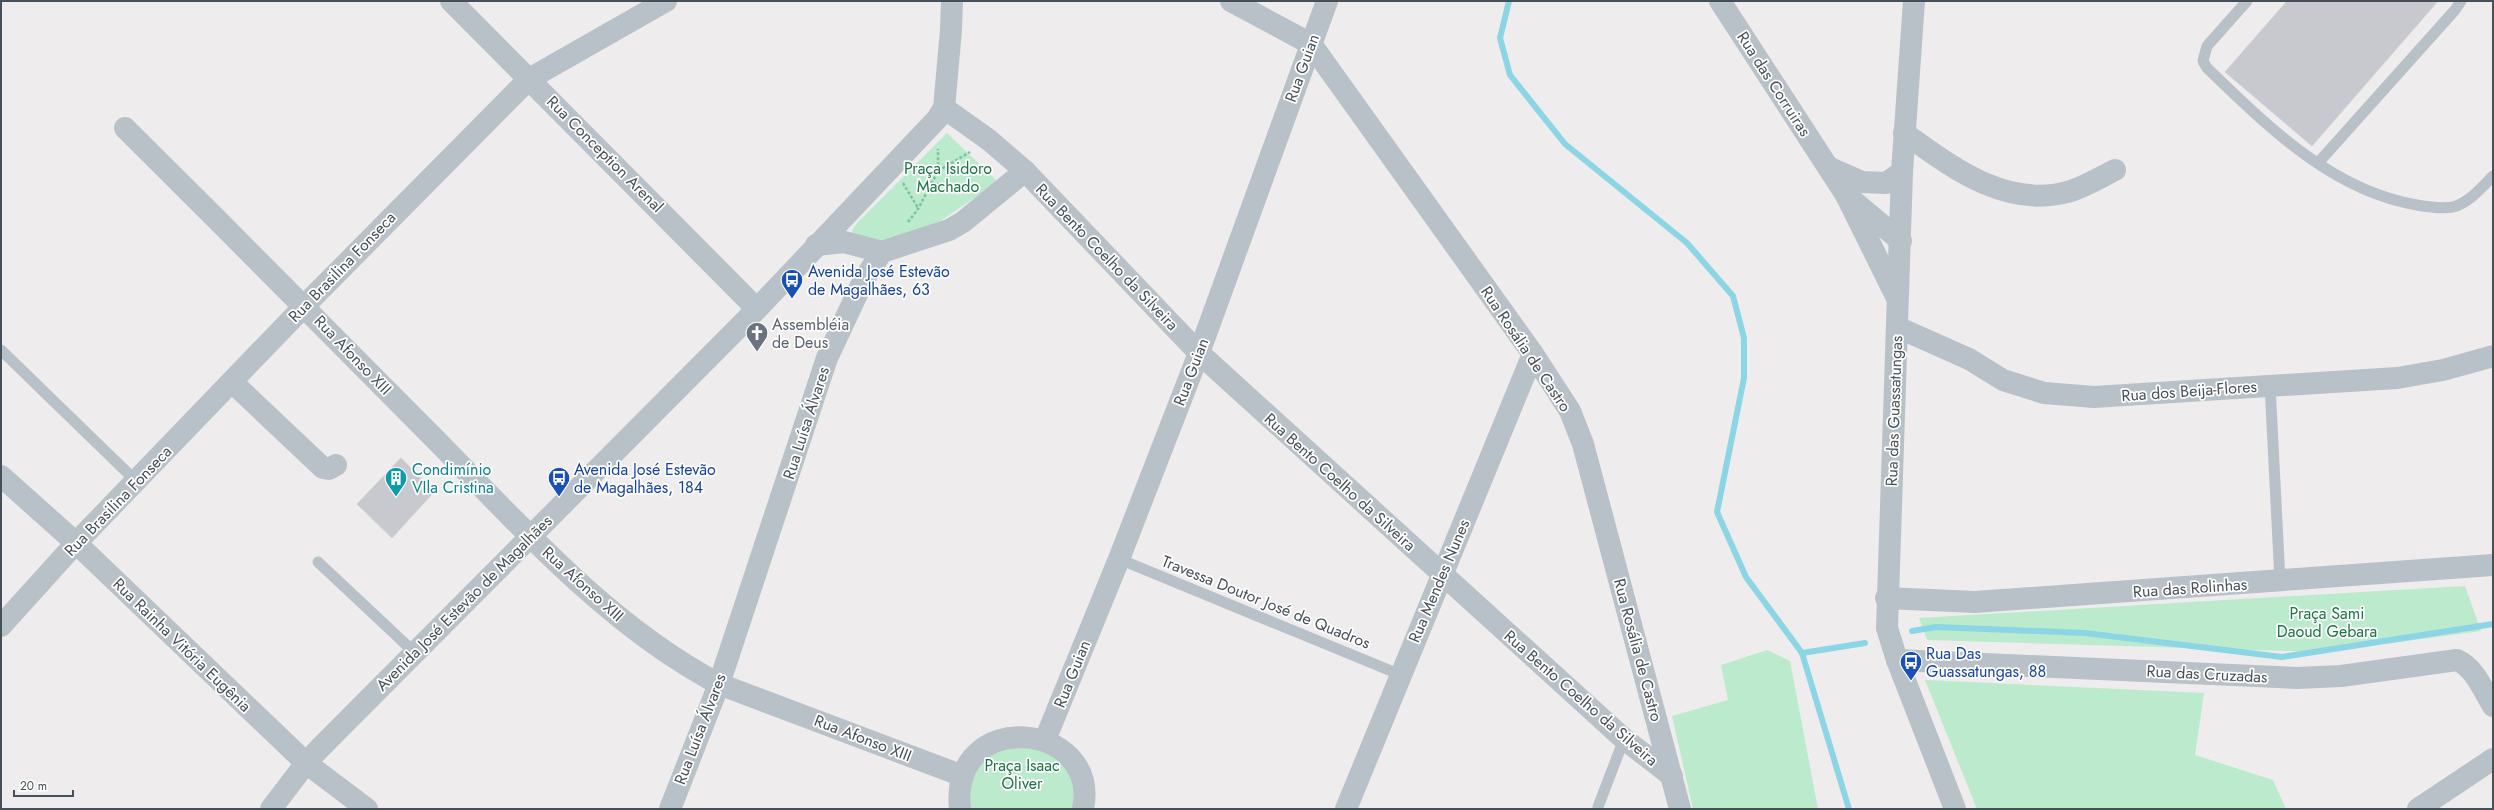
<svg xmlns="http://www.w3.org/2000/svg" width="2494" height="810" font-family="Jost,sans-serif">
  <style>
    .green { fill: #bceacc }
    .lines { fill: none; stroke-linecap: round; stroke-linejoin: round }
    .stream { stroke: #8cd5e4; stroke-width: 6 }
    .building { fill: #c7c9ce; stroke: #d0d2d7 }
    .path { stroke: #77c59c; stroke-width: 2.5; stroke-dasharray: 3 2; stroke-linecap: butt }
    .service { stroke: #b8c1c8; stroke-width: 11 }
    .minor { stroke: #b8c1c8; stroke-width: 22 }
    .tertiary { stroke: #b8c1c8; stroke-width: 22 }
    .labels { text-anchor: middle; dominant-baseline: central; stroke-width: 3.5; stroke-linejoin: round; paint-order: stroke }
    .street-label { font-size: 16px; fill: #465058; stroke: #fff }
    .park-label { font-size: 16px; fill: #1d7344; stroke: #fff }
    .transit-label { font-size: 16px; fill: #164399; stroke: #fff; text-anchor: start }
    .worship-label { font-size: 16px; fill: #5b616d; stroke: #fff; text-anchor: start }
    .culture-label { font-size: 16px; fill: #0d838f; stroke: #fff; text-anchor: start }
  </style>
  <rect width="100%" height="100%" fill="#eeecec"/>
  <g class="green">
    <polygon points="947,133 998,182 940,221 922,230 870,244 853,236 852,230 857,223"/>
    <polygon points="2465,586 2481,631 2324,652 1927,640 1919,618"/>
    <polygon points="1767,650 1790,661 1818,809 1693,809 1672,716 1728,700 1721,665"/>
    <polygon points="1925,680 2204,693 2195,755 2273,780 2286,809 1977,809"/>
    <polygon points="997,746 1053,749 1076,780 1077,809 967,809 970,773"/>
  </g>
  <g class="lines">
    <g class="stream">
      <polyline points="1509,1 1500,38 1510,75 1565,144 1687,243 1733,296 1744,338 1744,378 1717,512 1746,577 1802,653 1849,809"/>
      <polyline points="1912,631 1936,627 2085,633 2282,657 2493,624"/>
      <polyline points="1802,653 1865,643"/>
    </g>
  </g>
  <g class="building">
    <polygon points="2287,1 2438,1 2312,146 2225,72"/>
    <polygon points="401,458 434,492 392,538 357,504"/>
  </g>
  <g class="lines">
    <g class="path">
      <polyline points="938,171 970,152"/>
      <polyline points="903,183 918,208"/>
      <polyline points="932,183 969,191"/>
      <polyline points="908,222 918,209 938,171 938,149"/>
    </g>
    <g class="service">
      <path d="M2247,1l-40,45 -4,15 4,7c60,57 124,123 210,137 11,2 24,4 36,2 16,-4 29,-20 40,-31"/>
      <polyline points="2318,163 2455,10 2461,1"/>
      <polyline points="1,350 137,482"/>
      <polyline points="2270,385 2280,581"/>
      <polyline points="1119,559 1401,675"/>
      <polyline points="318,562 414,652"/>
      <polyline points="1598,807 1624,739"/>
    </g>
    <g class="minor">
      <polyline points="451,1 757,309"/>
      <polyline points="1231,1 1311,44 1533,354 1570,411 1583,444 1680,809"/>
      <polyline points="1720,1 1846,195 1901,241"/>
      <polyline points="944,108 989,140 1025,171 1199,353 1624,739 1672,776"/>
      <path d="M125,128c103,102 205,205 307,308 88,89 175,189 287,248l244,92"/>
      <path d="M1904,133c49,35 103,77 167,58 15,-5 30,-14 44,-21"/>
      <polyline points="1828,167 1862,182 1886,183 1902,172"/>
      <polyline points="816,245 844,242 882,252"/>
      <polyline points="1897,327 1969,359 2003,380 2044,393 2094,397 2397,378 2443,370 2493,356"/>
      <polyline points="232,382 323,468 329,469 336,465"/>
      <polyline points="1,476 76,543 306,763 367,809"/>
      <polyline points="1886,598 1975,602 2493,565"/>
      <polyline points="1,626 76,543 314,296 529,79 666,1"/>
      <path d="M1897,660l400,18 44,-2 116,-16c18,8 26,30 36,46"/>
      <polyline points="1045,740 1119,559 1199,353 1327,1"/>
      <polyline points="670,809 719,684 827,358 864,279 882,252 949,230 963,222 1025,171"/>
      <path d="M960,809c-11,-103 141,-88 123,0"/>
      <polyline points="1346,809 1533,354"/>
      <polyline points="2418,809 2493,759"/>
    </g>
    <g class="tertiary">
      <polyline points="1914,1 1902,172 1887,628 1897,660 1955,809"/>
      <polyline points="1846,195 1896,296"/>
      <polyline points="271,809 306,763 320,748 757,309 937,119 944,108 951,30 952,1"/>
    </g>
  </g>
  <defs>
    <g id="bus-pin" transform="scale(1.15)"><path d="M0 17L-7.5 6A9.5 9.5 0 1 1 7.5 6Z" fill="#1a4fb4" stroke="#fff"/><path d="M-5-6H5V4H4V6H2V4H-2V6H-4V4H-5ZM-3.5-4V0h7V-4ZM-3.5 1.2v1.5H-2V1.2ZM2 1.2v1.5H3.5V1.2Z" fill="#fff"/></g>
    <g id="church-pin" transform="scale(1.15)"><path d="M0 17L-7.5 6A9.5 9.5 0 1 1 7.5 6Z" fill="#6b7280" stroke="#fff"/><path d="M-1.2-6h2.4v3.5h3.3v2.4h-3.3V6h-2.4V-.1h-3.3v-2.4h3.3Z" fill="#fff"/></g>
    <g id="building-pin" transform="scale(1.15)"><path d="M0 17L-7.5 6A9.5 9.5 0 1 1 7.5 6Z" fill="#0f9aa8" stroke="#fff"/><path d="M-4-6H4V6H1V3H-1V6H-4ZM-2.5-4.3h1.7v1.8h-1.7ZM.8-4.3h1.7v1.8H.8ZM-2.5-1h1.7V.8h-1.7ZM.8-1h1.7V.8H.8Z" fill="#fff"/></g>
  </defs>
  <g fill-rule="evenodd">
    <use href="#bus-pin" x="792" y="280"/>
    <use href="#church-pin" x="757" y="333"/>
    <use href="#building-pin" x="396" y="478"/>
    <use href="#bus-pin" x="559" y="478"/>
    <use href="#bus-pin" x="1911" y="662"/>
  </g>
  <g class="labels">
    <g class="street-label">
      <text transform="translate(1302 68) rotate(-70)">Rua Guian</text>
      <text transform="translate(1774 84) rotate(57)">Rua das Corruiras</text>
      <text transform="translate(605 154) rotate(45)">Rua Conception Arenal</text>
      <text transform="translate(1107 257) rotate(46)">Rua Bento Coelho da Silveira</text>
      <text transform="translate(342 267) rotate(-46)">Rua Brasilina Fonseca</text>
      <text transform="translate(1526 349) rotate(56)">Rua Rosália de Castro</text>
      <text transform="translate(353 355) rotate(46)">Rua Afonso XIII</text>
      <text transform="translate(1191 372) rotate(-69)">Rua Guian</text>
      <text transform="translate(2189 391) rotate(-4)">Rua dos Beija-Flores</text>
      <text transform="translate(1894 411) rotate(-88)">Rua das Guassatungas</text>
      <text transform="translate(806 423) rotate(-72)">Rua Luísa Álvares</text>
      <text transform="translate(1340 482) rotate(42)">Rua Bento Coelho da Silveira</text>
      <text transform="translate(118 501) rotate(-46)">Rua Brasilina Fonseca</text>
      <text transform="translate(1439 581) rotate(-67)">Rua Mendes Nunes</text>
      <text transform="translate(583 584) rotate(42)">Rua Afonso XIII</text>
      <text transform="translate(2190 588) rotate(-4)">Rua das Rolinhas</text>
      <text transform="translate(1266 602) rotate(22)">Travessa Doutor José de Quadros</text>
      <text transform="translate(464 603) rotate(-45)">Avenida José Estevão de Magalhães</text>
      <text transform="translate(182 645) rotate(44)">Rua Rainha Vitória Eugênia</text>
      <text transform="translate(1638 650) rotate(75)">Rua Rosália de Castro</text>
      <text transform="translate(1072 674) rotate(-68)">Rua Guian</text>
      <text transform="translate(2207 674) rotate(3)">Rua das Cruzadas</text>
      <text transform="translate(1581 698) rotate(41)">Rua Bento Coelho da Silveira</text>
      <text transform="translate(700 729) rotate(-69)">Rua Luísa Álvares</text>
      <text transform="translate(863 738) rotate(21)">Rua Afonso XIII</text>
    </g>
    <g class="park-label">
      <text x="948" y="168">Praça Isidoro<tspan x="948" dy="18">Machado</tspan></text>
      <text x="2327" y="613">Praça Sami<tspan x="2327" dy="18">Daoud Gebara</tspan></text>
      <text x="1022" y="765">Praça Isaac<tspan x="1022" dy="18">Oliver</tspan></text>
    </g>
    <g class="transit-label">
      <text x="808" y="271">Avenida José Estevão<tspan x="808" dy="18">de Magalhães, 63</tspan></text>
      <text x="574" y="469">Avenida José Estevão<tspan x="574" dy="18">de Magalhães, 184</tspan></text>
      <text x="1926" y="653">Rua Das<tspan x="1926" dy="18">Guassatungas, 88</tspan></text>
    </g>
    <g class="worship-label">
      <text x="772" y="324">Assembléia<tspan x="772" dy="18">de Deus</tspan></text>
    </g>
    <g class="culture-label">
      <text x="412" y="469">Condimínio<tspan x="412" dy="18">VIla Cristina</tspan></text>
    </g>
  </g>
  <rect width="2494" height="810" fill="none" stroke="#465058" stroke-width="4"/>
  <path d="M14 790v6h59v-6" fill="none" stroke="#465058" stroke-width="2"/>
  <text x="20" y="790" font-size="12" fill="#465058" stroke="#ffffff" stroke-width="3" paint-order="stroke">20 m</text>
</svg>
